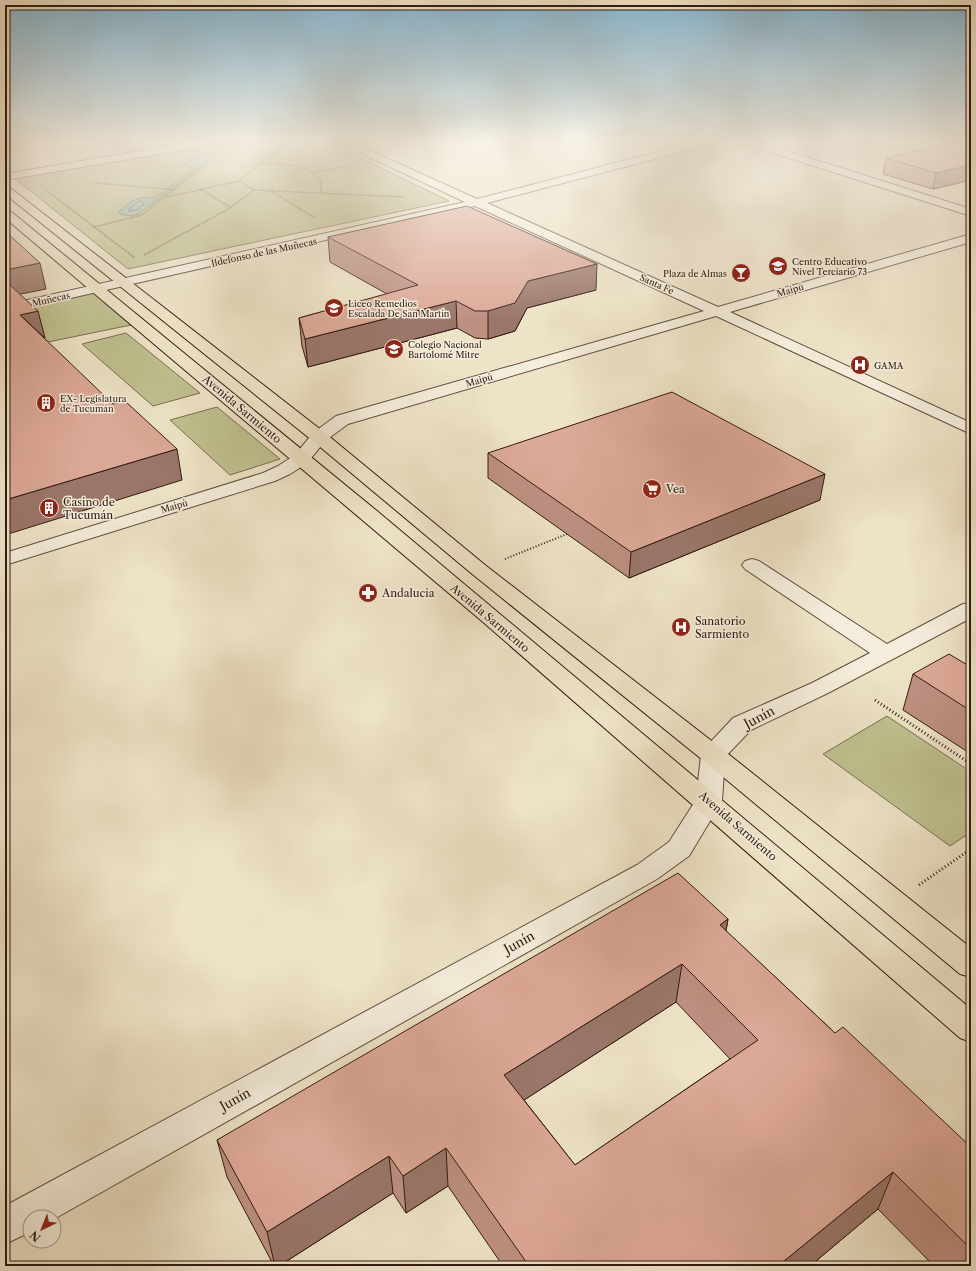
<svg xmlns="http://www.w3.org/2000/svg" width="976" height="1271" font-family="'Libre Caslon Text',serif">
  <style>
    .green { fill: #c0c190; stroke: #796e51 }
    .water { fill: #99beb4; stroke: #707d73 }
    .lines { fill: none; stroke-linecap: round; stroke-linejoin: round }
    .shore { stroke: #666c63; stroke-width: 1 }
    .minor-casing { stroke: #614d3f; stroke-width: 2 }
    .major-casing { stroke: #321b12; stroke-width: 2 }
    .path-far2 { stroke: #321b12; stroke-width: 1.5; stroke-dasharray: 0.5 1; stroke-linecap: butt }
    .path-far1 { stroke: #321b12; stroke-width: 2; stroke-dasharray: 1 2; stroke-linecap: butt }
    .path { stroke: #321b12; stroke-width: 3; stroke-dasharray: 1 2.5; stroke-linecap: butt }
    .minor { fill: #f4eddb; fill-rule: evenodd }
    .major { fill: #eee3c7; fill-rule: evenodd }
    .wall { fill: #bd9082; stroke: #321b12; fill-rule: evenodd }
    .shaded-wall { fill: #9a766a; stroke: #321b12 }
    .building { fill: #dca897; stroke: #321b12; fill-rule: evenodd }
    .labels { text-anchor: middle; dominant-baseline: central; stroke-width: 3; stroke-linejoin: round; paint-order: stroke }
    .far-street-label { font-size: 9px; fill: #321b12; stroke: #f4eddb }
    .far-poi-label { font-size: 9px; fill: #321b12; stroke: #f4eddb; text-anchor: start }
    .street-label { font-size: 11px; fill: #321b12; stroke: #f4eddb }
    .poi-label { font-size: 11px; fill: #321b12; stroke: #f4eddb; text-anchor: start }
    .near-street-label { font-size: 13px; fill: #321b12; stroke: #f4eddb }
  </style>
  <rect width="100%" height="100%" fill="#eee3c7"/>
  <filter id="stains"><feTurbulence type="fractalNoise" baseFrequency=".005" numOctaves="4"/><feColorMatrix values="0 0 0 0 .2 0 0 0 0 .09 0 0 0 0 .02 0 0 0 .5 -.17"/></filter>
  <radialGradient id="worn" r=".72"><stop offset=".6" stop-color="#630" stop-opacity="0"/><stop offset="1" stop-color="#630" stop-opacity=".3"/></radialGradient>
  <g class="green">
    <polygon points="225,142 328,142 449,201 128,269 13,177"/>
    <polygon points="97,288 131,325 48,342 16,310"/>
    <polygon points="126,333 200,393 153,406 82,344"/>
    <polygon points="217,407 280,459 230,475 170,420"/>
    <polygon points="887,716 971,772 971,832 950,846 823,754"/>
  </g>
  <path class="water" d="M218,153l-79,61 -8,2 -11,-2 -1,-2c14,-12 17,-16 36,-14l38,-29 -10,-5 17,-10z"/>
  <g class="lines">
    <polygon class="shore" points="142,201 144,204 137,210 129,211 129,209 137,202"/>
    <g class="minor-casing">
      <g id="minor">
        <polygon points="192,142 217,142 212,145 5,180 5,174"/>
        <polygon points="337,142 351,142 477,199 696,142 714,142 712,144 487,203 718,307 971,234 971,242 730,312 971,423 971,434 716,316 348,424 325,441 307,463 290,474 275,481 5,565 5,553 263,473 278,466 295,455 313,433 336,416 704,311 475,206 5,313 5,305 465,202"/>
        <polygon points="743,142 759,142 971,209 971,216 745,144"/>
        <polygon points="752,559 759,561 887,644 963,604 971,603 971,618 828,693 751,730 725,757 722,801 689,856 657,879 54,1219 54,1217 30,1217 30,1232 5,1244 5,1206 637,865 669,842 696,800 701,755 704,749 733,718 812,683 870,653 745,569 742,565 745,561"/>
      </g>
    </g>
    <g class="major-casing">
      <g id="major">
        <polygon points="5,186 9,187 325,433 485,565 722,749 971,948 971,977 960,974 704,761 471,573 313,441 5,194"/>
        <polygon points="5,209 9,210 377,511 971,1009 971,1042 960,1038 483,622 5,218"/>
      </g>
    </g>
    <g class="path-far2">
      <polyline points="317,142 322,145"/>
      <polyline points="232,144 242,142"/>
      <path d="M261,163c20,1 47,1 60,18v12"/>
      <polyline points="313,173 347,166"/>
      <polyline points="95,183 175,190"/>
      <polyline points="200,189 230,207"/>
      <polyline points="254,190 404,197"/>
      <polyline points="47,191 135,258"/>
      <polyline points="271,191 315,218"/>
      <polyline points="167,197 239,181"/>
      <polyline points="94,227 142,215 208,163"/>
      <polyline points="144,255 230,208 254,190 239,181 286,142"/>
    </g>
    <polyline class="path-far1" points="505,559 567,534"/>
    <g class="path">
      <polyline points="875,700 971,764"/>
      <polyline points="919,885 971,849"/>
    </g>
    <use href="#minor" class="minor"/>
    <use href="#major" class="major"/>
  </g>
  <g class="wall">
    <polygon points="971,142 971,180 933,189 883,174 886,158"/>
    <polygon points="328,237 596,290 527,308 515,331 488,339 475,338 457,328 308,367 302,346 299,318 387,294 330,262"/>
    <polygon points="488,453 820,500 629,578 488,478"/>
    <polygon points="971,667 971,754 903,710 913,674"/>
    <path d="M728,919l-2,12 109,102 136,114v119h-37l-56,-57 -68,57h-307l-55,-80 -42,27 -13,-20 -114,73h-5l-47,-89 -10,-37zM676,1002l54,57 -155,106 -51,-65z"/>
  </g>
  <g class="shaded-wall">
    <polygon points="971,165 971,180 933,189 936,173"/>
    <polygon points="40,263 46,289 6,297 5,304 5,270"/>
    <polygon points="597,264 596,290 527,308 515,331 488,339 488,311 528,281"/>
    <polygon points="456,301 457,328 308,367 305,339"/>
    <polygon points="38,311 45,338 20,315"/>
    <polygon points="177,449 182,480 5,535 5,500"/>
    <polygon points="825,474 820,500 629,578 631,552"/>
    <polygon points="728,919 721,958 720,925"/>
    <polygon points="682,964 676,1002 504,1113 504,1075"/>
    <polygon points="446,1148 448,1186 406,1213 403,1176"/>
    <polygon points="389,1156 393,1193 279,1266 275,1266 267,1232"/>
    <polygon points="893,1172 878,1209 810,1266 778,1266"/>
  </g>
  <g class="building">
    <polygon points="954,142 971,142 971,165 936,173 886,158"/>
    <polygon points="467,206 597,264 528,281 515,303 488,311 475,311 456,301 305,339 299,318 418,285 328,237"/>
    <polygon points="5,231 40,263 5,270"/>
    <polygon points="10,285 38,311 20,315 113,404 125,401 177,449 5,500 5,286"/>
    <polygon points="672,392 825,474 631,552 488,453"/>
    <polygon points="949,654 971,667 971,711 913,674"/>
    <path d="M678,873l50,46 -8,6 115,108 8,-6 128,120v102l-78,-77 -115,94h-249l-83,-118 -43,28 -14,-20 -122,76 -50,-92zM682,964l76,76 -183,125 -71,-90z"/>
  </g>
  <linearGradient id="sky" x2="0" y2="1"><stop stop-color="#88b8d3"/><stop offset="0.44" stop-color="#f7f2e6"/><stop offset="1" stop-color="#f7f2e6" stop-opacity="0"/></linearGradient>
  <rect width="976" height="320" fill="url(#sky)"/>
  <defs>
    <g id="university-disc" transform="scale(1)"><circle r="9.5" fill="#8f2418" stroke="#f4eddb"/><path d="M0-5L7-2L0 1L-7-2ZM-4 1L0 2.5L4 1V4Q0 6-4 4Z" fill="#fff"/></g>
    <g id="bar-disc" transform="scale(1)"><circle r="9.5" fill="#8f2418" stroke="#f4eddb"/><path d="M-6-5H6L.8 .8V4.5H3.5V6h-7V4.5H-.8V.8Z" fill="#fff"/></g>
    <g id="school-disc" transform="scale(1)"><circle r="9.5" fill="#8f2418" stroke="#f4eddb"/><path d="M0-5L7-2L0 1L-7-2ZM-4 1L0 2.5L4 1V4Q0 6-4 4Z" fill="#fff"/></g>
    <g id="hospital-disc" transform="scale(1)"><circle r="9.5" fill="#8f2418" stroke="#f4eddb"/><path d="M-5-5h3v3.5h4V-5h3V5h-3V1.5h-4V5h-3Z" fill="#fff"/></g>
    <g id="building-disc" transform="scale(1)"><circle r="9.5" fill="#8f2418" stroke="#f4eddb"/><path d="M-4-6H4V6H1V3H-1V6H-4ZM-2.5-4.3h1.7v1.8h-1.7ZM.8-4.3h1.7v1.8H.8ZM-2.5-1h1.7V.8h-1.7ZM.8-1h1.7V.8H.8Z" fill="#fff"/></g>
    <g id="supermarket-disc" transform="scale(1)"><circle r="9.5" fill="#8f2418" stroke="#f4eddb"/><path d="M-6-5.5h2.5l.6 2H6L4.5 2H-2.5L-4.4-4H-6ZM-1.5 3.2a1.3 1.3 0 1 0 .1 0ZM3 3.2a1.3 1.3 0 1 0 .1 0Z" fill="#fff"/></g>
    <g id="pharmacy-disc" transform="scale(1)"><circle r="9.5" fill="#8f2418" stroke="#f4eddb"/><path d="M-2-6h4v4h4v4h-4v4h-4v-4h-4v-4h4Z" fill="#fff"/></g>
  </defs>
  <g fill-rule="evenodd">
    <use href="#university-disc" x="778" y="266"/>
    <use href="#bar-disc" x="741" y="273"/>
    <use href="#school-disc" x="334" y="308"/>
    <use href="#school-disc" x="394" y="349"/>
    <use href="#hospital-disc" x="860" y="365"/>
    <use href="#building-disc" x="46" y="403"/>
    <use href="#supermarket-disc" x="652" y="489"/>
    <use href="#building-disc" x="49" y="508"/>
    <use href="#pharmacy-disc" x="368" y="593"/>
    <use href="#hospital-disc" x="681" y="627"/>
  </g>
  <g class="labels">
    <g class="far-street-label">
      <text transform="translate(264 252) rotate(-12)">Ildefonso de las Muñecas</text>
      <text transform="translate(657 284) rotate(24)">Santa Fe</text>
      <text transform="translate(790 290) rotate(-16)">Maipú</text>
      <text transform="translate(51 299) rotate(-13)">Muñecas</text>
      <text transform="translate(479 380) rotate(-16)">Maipú</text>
      <text transform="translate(174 506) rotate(-17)">Maipú</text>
    </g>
    <g class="far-poi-label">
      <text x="792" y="261">Centro Educativo<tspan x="792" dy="10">Nivel Terciario 73</tspan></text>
      <text x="727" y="273" text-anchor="end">Plaza de Almas</text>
      <text x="348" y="303">Liceo Remedios<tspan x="348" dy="10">Escalada De San Martín</tspan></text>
      <text x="408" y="344">Colegio Nacional<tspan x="408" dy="10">Bartolomé Mitre</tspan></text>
      <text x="874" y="365">GAMA</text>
      <text x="60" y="398">EX- Legislatura<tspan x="60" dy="10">de Tucumán</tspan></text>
    </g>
    <g class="street-label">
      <text transform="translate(242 409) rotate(40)">Avenida Sarmiento</text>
      <text transform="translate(490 618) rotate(40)">Avenida Sarmiento</text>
      <text transform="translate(738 826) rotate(41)">Avenida Sarmiento</text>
    </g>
    <g class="poi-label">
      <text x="666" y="489">Vea</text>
      <text x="63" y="502">Casino de<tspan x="63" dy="13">Tucumán</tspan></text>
      <text x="382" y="593">Andalucia</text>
      <text x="695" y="621">Sanatorio<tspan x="695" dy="13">Sarmiento</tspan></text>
    </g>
    <g class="near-street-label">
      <text transform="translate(759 717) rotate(-28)">Junín</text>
      <text transform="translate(519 942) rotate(-29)">Junín</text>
      <text transform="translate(235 1099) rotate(-29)">Junín</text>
    </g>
  </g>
  <rect width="976" height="1271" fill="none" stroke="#eee3c7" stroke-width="20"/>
  <rect x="6" y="6" width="964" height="1259" fill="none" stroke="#321b12" stroke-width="2"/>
  <rect x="10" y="10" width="956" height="1251" fill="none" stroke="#321b12"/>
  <g transform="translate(42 1229) rotate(223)"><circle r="19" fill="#f4eddb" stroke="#a6998b"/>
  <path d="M0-3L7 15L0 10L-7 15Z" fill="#8f2418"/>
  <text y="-6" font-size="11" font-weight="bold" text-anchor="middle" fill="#321b12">N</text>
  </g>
  <rect width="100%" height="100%" filter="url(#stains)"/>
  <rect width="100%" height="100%" fill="url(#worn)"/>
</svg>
